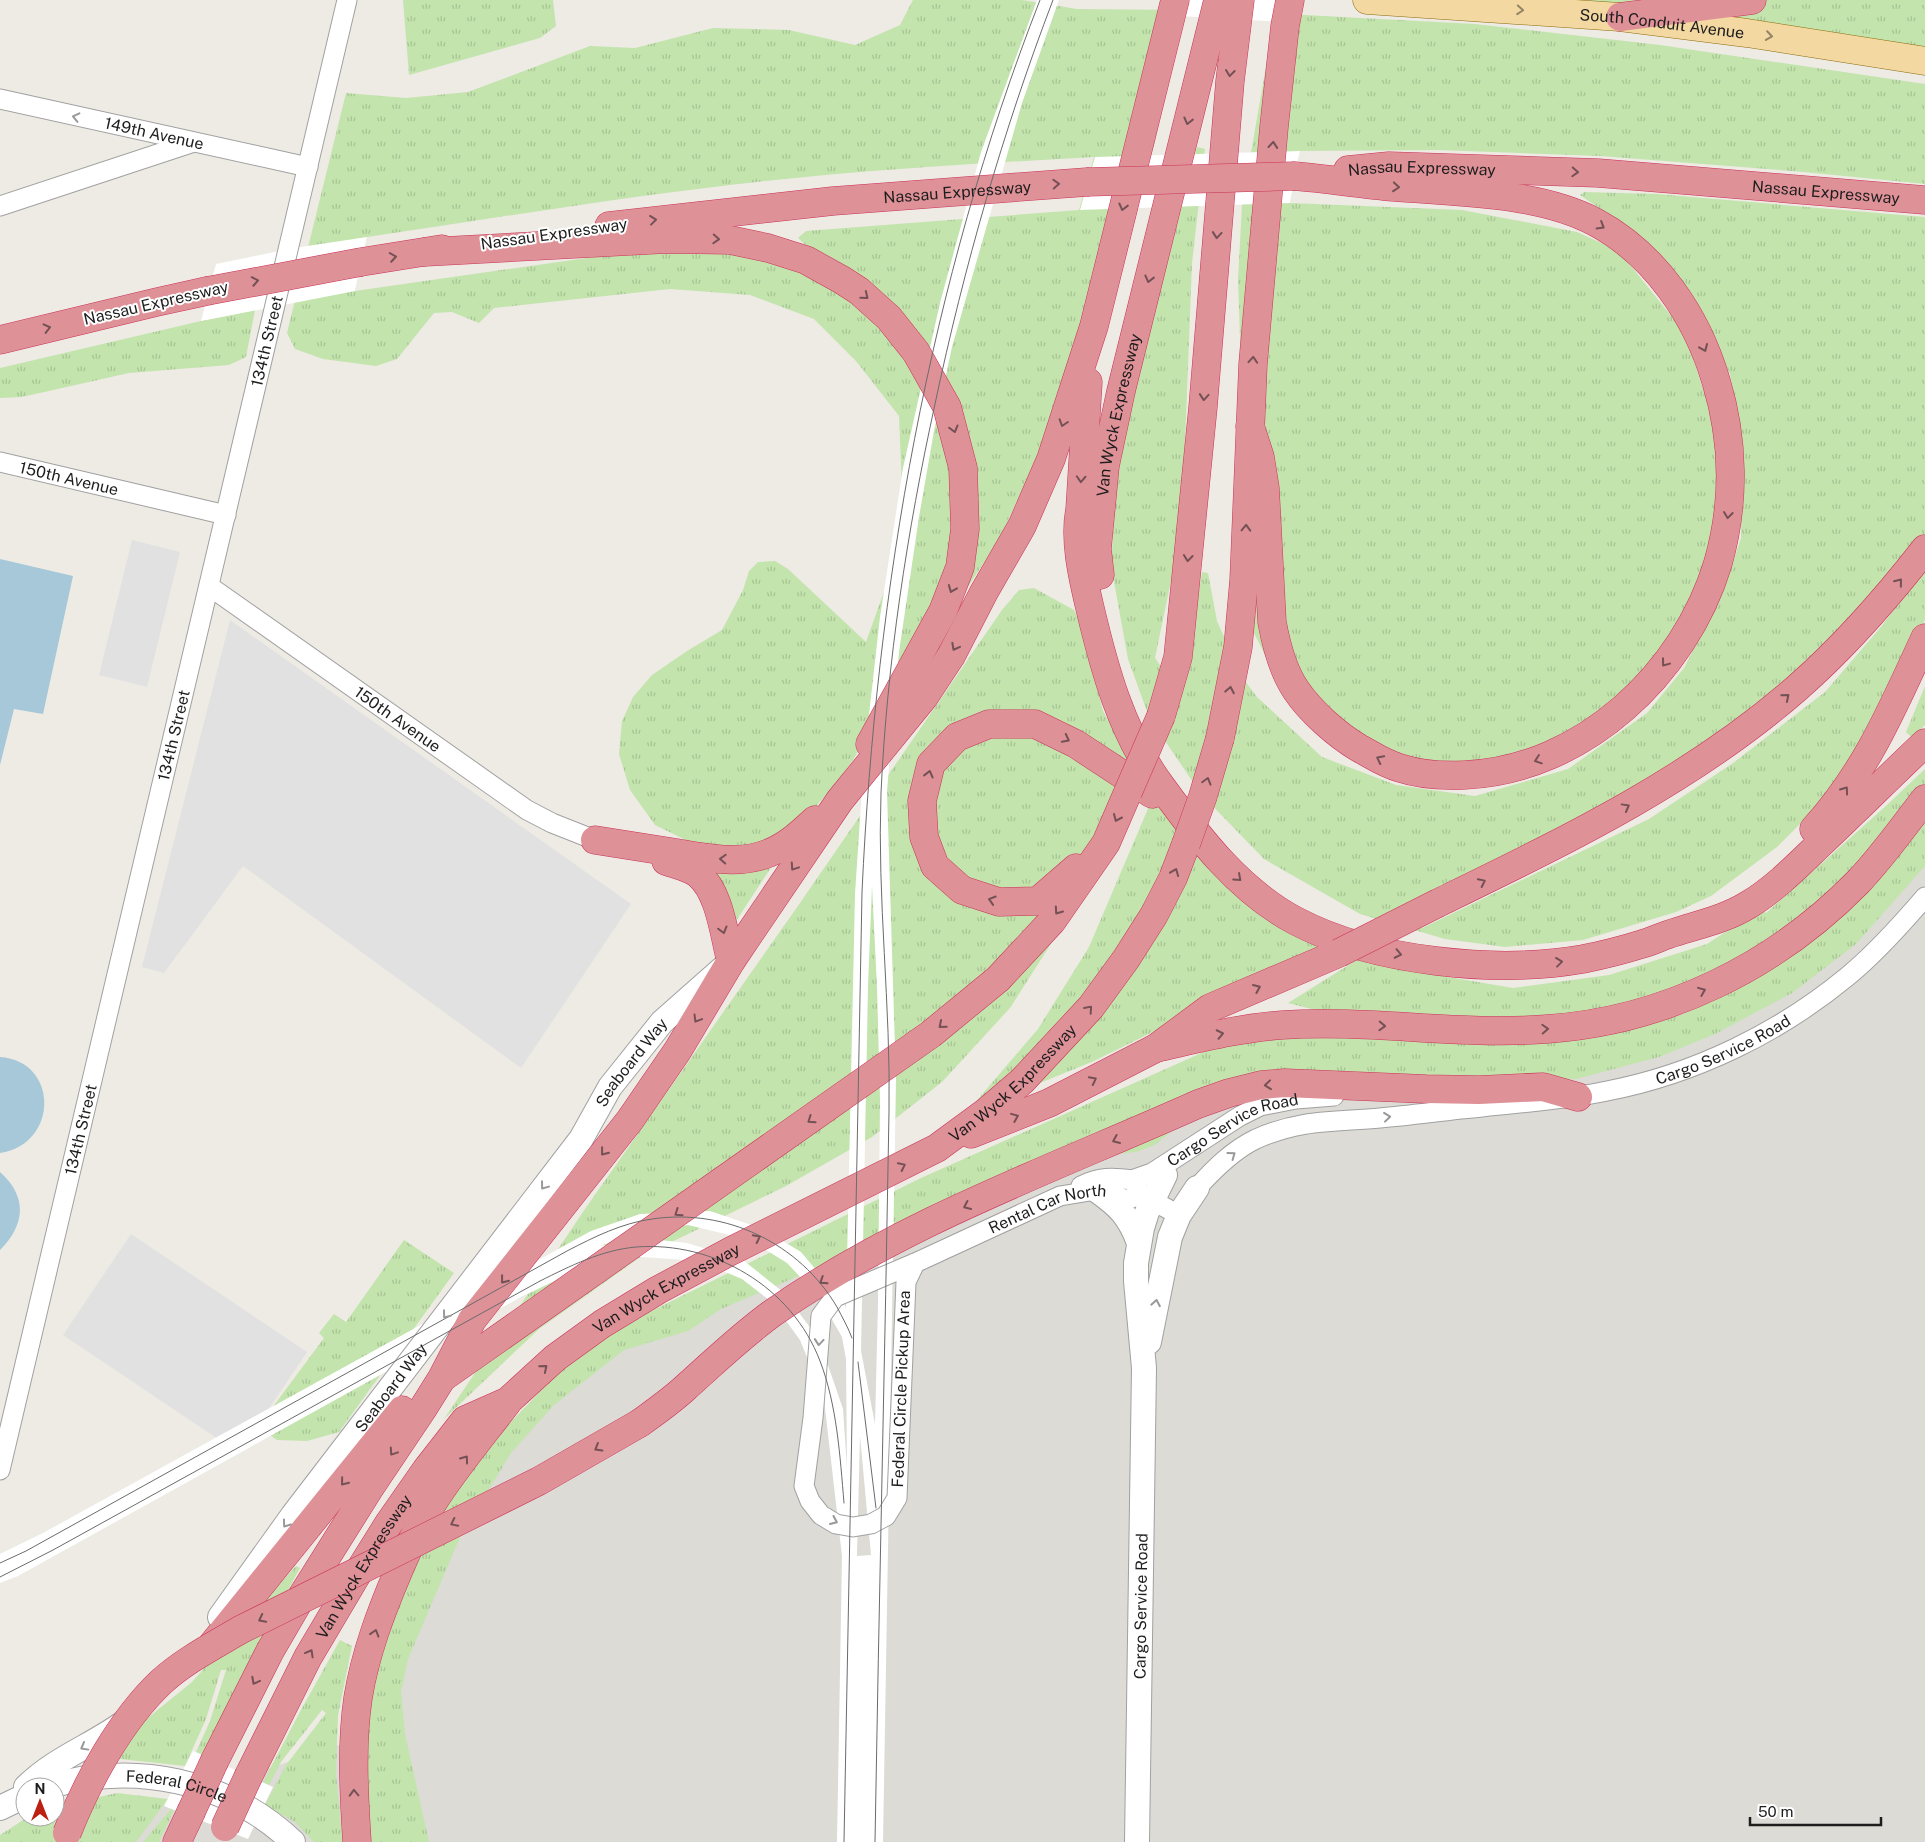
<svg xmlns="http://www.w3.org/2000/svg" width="1925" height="1842" font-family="'Public Sans',sans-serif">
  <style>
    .airport { fill: #dcdbd5 }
    .grass { fill: url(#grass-tufts) }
    .parking { fill: #e1e1e1 }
    .water { fill: #a7c8d8 }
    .pier { fill: #fff; fill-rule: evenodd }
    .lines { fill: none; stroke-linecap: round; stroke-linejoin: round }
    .minor-casing { stroke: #a1a1a1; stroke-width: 21 }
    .tertiary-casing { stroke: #a1a1a1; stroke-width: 26 }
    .primary-casing { stroke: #8b6c0c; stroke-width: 29 }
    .motorway-casing { stroke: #cb3258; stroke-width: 29 }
    .minor { stroke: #fff; stroke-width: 19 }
    .tertiary { stroke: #fff; stroke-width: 24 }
    .primary { stroke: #f4d8a2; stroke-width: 28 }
    .motorway { stroke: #df9198; stroke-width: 28 }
    .tram { stroke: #6b6b6b; stroke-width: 1 }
    .motorway-bridge-casing { stroke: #cb3258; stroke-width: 29; stroke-linecap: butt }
    .motorway-bridge { stroke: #df9198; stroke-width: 28 }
    .oneway { stroke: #938466 }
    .oneway2 { stroke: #745154 }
    .oneway3 { stroke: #999 }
    .labels { text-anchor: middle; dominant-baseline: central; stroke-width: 4; stroke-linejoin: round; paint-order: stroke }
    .street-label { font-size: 16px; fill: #1d1d1d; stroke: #fff }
  </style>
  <defs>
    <pattern id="grass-tufts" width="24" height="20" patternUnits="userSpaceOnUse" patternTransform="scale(1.25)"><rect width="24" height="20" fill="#c3e4ad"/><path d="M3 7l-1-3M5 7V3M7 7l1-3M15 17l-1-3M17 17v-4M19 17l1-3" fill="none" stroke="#a7c394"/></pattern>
  </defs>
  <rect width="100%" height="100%" fill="#edebe4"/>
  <polygon class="airport" points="1925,853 1925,1842 48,1842 396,1726 405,1656 457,1531 508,1451 552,1401 625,1346 1183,1095 1562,1066 1757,1000"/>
  <g class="grass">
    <polygon points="403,0 553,0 556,26 540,38 409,75"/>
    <path d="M913,0h109l55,9 105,1 -27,132 -21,73 -40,110 -62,143 -32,70 -40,61 -11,-210 -29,-55 -46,-42 -63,-42 -13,-12 8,-7 273,-21 15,-53c-106,6 -213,12 -319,23 -137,14 -272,37 -408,57l-12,54 273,-39 87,-6 76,18 78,45 41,50 39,81 3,116 -24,73 -75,131 -19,26 -40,45 -28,15h-68l-43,-21 -25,-35 -11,-36 3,-33 11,-24 19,-22 35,-24 35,-21 21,-40 6,-19 9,-9 17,-1 13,8 78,73 38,-106 -5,-120 -43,-55 -42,-42 -64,-24 -80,-6 -176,19 -15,15 -27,-11 -18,1 -37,46 -21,7 -53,-7 -28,-10 -8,-16 59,-240 60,5 62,-6 122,-46 45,2 78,-20 76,2 66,15 45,-20z"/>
    <polygon points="1580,0 1925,0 1925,49 1658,6"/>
    <polygon points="1286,14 1475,24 1660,45 1925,84 1925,184 1804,172 1600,156 1438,150 1300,151 1290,203 1462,210 1577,232 1619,251 1685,333 1713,420 1718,494 1704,576 1674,636 1622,699 1554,748 1468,768 1389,756 1273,671 1245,615 1235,572 1232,541 1238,540 1242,395 1238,280 1242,205 1271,37"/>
    <polygon points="1197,147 1205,149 1192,263 1185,444 1178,547 1155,658 1180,694 1190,647 1202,572 1208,573 1217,621 1232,655 1228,658 1257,697 1322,757 1396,785 1475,796 1568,769 1647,713 1684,668 1723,592 1741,538 1742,448 1730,374 1693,297 1644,239 1580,195 1584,192 1657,194 1925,217 1925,536 1804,674 1628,796 1394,915 1422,928 1649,819 1733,763 1825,692 1880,628 1925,569 1925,620 1873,732 1822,802 1777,847 1711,896 1676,912 1583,940 1505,947 1445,939 1360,914 1264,859 1201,794 1149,717 1128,659 1111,565 1118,464 1140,369"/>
    <polygon points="255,310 246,357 229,365 129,373 22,397 0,398 0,368 201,321"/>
    <polygon points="1034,588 1074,610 1082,627 1103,711 1147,789 1173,825 1355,956 1413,971 1513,988 1609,975 1707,944 1761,909 1766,913 1887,805 1925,769 1925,788 1807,919 1720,971 1638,1004 1561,1020 1323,1012 1288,1003 1355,961 1325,947 1094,1061 966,1113 1038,1029 1089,947 1150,804 1126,768 1063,925 1010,1008 942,1082 872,1137 786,1186 639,1258 539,1329 444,1419 585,1209 800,903 1002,610 1019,590"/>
    <polygon points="1925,686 1925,725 1912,738 1906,732"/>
    <polygon points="1925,821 1925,866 1856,944 1792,993 1715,1034 1659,1057 1576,1079 1502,1085 1324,1079 1184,1115 1167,1135 1155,1145 1136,1152 1114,1154 834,1261 721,1309 688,1331 624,1350 554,1405 511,1453 461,1535 408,1659 401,1692 405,1734 429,1842 368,1842 366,1683 436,1510 444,1513 455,1487 500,1433 557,1374 621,1326 921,1178 1226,1042 1263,1035 1661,1020 1683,1014 1748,982 1786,960 1834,923"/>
    <path d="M709,866h63l-36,55c-5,-24 -12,-36 -27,-55z"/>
    <polygon points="404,1240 454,1273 339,1432 307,1441 277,1440 258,1427 324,1338 319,1333 334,1314 346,1322"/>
    <polygon points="296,1566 300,1568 244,1671 203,1755 196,1752 210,1721 226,1670 221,1670 206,1719 185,1766 120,1759 75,1764 144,1721 192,1682"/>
    <polygon points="340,1640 352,1646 338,1715 336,1775 343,1842 314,1842 295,1822 265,1805 286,1765 326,1713 322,1710 281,1762 269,1785 263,1782 302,1708"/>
    <polygon points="117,1793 168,1799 136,1842 0,1842 0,1835 28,1817 55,1817 55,1807"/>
    <polygon points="171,1809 174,1810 159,1842 143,1842"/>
  </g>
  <g class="parking">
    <polygon points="132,540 180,552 147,687 99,675"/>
    <polygon points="230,620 631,904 521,1068 243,866 164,973 142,967"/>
    <polygon points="131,1234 307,1352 239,1453 63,1335"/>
  </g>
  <g class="water">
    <polygon points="0,559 73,576 43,714 14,709 0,765"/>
    <path d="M0,1057c59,4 59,87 0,96z"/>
    <path d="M0,1172c28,25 25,53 0,78z"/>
  </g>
  <g class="pier">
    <path d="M1037,0h22l-37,103 -70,244 -18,84 -15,86 -20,135 -7,76 -5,64 9,288 -13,762h-46l5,-286 -18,-157 -24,-59 -27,-37 -31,-24 -43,-18 -71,-5 -44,11 -63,30 -503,279 -18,7v-29l43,-21 548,-302 49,-17 70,-3 53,18 38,23 43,51 2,5 9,-414 9,-135 16,-142 23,-149 37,-165 41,-151zM872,885l5,102 3,112 -2,205 -3,120 -14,-73 7,-365zM688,1225l62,15 37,23 32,34 23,40 4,22 1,109 -4,-59 -24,-70 -36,-47 -40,-32 -56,-17 -45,-5 -42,8 40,-15zM860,1436l11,119 -14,1 1,-41z"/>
    <polygon points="1184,0 1289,0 1285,22 1180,16"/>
    <polygon points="1300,151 1290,203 1080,210 1095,157"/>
    <polygon points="367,237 355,291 201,321 216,264 294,248"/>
    <polygon points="193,1751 273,1787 248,1839 164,1806"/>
  </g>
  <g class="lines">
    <g class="minor-casing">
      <g id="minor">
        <path id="s1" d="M0,99l308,68"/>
        <polyline points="0,206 191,143"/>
        <path id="s2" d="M0,462l226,53"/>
        <path id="s3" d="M209,586l318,224 25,13 43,17"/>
        <path id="s4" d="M1132,1180l20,-7 88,-57 20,-10 36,-7 38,-3"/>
        <path d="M1081,1186c18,-9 31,-9 51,-6l7,11"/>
        <path id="s5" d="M1197,1188c17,-19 36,-38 59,-49 45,-20 77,-17 124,-21 34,-3 68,-8 102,-11 42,-5 84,-7 125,-16 88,-17 172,-58 241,-115 28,-23 53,-51 77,-79"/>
        <path id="s6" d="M915,1263l-9,19 -9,216 -11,18 -15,8 -18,3 -17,-3 -15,-9 -11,-14 -6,-15 9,-68 8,-102 14,-19 80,-34 145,-67 36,-6 12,1 17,9 17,-5 37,20"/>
        <path id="s7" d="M0,1470l347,-1470"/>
      </g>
    </g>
    <g class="tertiary-casing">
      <g id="tertiary">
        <path d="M1096,1190c23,16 33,26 43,53"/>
        <polyline points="1149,1342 1170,1237 1179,1215 1197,1188"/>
        <path id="s8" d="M220,1617l73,-102 288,-376 29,-52 52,-65 60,-53"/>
        <path d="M26,1787c29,-29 68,-42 100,-66"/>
        <path id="s9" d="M48,1787c85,-26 180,-7 245,55"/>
        <polyline points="0,1808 25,1796"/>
        <path id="s10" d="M1137,1842l7,-474 -8,-87v-18l6,-35 5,-16 18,-37"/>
      </g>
    </g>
    <g class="primary-casing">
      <g id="primary">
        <path id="s11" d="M1367,0l253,17 127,16 178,28"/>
      </g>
    </g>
    <g class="motorway-casing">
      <g id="motorway">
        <polyline points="1620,17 1752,0"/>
        <path id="s12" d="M1348,170l41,-4 209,7 327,27"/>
        <path id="s13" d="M609,226l224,-25 254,-19"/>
        <polyline points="425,252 667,239 730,240 768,248 806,260 842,280 859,291 889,318 916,352 947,407 963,468 965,529 960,567 943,611 870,744"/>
        <polyline points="361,262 442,249"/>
        <polyline points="0,340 157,302 207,291"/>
        <path d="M1088,382l-8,127c-6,30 2,65 9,95 15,64 32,128 72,182 37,51 78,105 135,135 78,41 201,53 287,38 20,-4 40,-9 59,-15 11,-3 22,-9 34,-12 25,-8 49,-13 72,-27 27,-16 51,-41 73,-62 35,-33 69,-67 104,-100"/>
        <path d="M1250,426l10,31 5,31 7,134c4,22 11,49 24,68 14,21 41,45 63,58 13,7 26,16 41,20 21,7 44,8 65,7 118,-5 220,-102 253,-212 17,-60 16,-123 -2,-182 -19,-65 -61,-127 -121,-159 -56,-30 -139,-30 -201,-35 -33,-3 -66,-8 -99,-11"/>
        <path id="s14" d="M1100,575l-3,-26 8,-83 16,-75 97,-391"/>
        <polyline points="1161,716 1178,657 1203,407 1230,81 1240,0"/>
        <polyline points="1220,738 1238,647 1244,580 1253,364 1274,127 1285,26 1290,0"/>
        <path d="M1814,829c52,-57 79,-122 111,-191"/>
        <path d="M595,840c25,4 50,8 76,12 31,5 67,14 98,1 18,-7 32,-20 46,-33"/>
        <path d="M666,861c11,4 23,6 32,13 22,18 26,61 33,87"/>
        <polyline points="1076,868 1038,901 999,902 962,890 935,866 924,837 922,801 931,764 957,737 989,724 1035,724 1076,744 1152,794"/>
        <path d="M1438,903c125,-61 253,-122 359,-215 48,-42 89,-89 128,-139"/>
        <path d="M1156,1048c41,-9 83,-20 126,-23 88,-6 178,11 265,4 118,-8 229,-63 311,-147 24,-25 45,-55 67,-83"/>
        <polyline points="971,1134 1049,1103 1156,1048 1210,1008 1339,953"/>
        <polyline points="445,1376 931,1034 998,979 1052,921 1106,843 1128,792"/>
        <path d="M640,1423c15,-11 31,-22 45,-35 29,-26 57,-53 89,-76 129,-90 281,-144 424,-208l31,-11 32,-8 24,-2 141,6 53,1 64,-3 35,10"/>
        <polyline points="212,1645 402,1410"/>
        <polyline points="215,1760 270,1651 302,1596 369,1489 422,1410 442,1378 472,1320 630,1120 678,1050 731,961 840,800 924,697 951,656 984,592 1022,526 1051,459 1094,326 1175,0"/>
        <path id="s15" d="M249,1775l59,-118 48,-81 33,-53 37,-53 39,-50 43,-19 47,-43 47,-34 56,-34 73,-39 206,-103 49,-36 36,-31 69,-74 35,-48 28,-44 19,-37 13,-34"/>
        <polyline points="177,1842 191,1812"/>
        <path d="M357,1842c-3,-47 -6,-97 1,-144 7,-44 23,-86 40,-126 10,-23 20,-47 34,-68 22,-35 50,-68 75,-101"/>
      </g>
    </g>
    <use href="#minor" class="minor"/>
    <use href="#tertiary" class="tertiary"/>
    <use href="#primary" class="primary"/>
    <use href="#motorway" class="motorway"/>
    <g class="tram">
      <polyline points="858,1362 876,1508"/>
      <path d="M0,1563l26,-12 541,-300c27,-14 55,-28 85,-32 74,-11 147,24 185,88 5,10 11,20 15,31"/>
      <path d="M0,1577l53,-27 487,-269c30,-15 62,-31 96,-34 78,-6 156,40 184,114 17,44 20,95 24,142"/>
      <path d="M844,1842l18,-950c14,-304 67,-608 178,-892"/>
      <path d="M875,1842c4,-243 10,-487 14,-730 2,-106 -12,-213 -8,-319 6,-130 26,-261 54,-389 29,-137 68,-273 118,-404"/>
    </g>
    <g class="motorway-bridge-casing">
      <g id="motorway-bridge">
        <polyline points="1087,182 1295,176"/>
        <polyline points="207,291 361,262"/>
        <polyline points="1128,792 1161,716"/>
        <polyline points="1186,844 1203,796 1220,738"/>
        <polyline points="1339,953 1438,903"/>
        <polyline points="191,1812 215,1760"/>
        <polyline points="225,1827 249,1775"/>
        <path d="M67,1833c20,-51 53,-112 94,-151 23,-21 52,-36 79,-52l299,-149 101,-58"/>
      </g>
    </g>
    <use href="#motorway-bridge" class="motorway-bridge"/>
  </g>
  <defs><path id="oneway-chevron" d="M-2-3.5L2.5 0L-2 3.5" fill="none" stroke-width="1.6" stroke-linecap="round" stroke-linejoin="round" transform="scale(1.25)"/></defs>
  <g class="oneway">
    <use href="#oneway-chevron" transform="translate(1520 10) rotate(4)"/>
    <use href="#oneway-chevron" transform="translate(1769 36) rotate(8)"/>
  </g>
  <g class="oneway2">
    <use href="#oneway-chevron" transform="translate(1230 73) rotate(97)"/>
    <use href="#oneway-chevron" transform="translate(1188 121) rotate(104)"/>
    <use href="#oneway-chevron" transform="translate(1273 145) rotate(-85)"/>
    <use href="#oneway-chevron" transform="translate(1575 172) rotate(3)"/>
    <use href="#oneway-chevron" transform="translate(1056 184) rotate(-3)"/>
    <use href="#oneway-chevron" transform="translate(1396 187) rotate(5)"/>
    <use href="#oneway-chevron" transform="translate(1123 207) rotate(104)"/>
    <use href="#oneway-chevron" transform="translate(653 220) rotate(-7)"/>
    <use href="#oneway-chevron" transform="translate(1601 226) rotate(31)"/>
    <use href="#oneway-chevron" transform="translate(1217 235) rotate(95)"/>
    <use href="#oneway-chevron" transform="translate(716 239) rotate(3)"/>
    <use href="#oneway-chevron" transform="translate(393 257) rotate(-9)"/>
    <use href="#oneway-chevron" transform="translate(1149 279) rotate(104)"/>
    <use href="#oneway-chevron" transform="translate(255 281) rotate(-11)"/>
    <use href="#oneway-chevron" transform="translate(865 296) rotate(39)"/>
    <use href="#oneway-chevron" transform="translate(47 328) rotate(-14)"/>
    <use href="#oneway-chevron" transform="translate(1704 348) rotate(67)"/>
    <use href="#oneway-chevron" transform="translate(1253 360) rotate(-86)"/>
    <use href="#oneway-chevron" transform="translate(1204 397) rotate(95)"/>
    <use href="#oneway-chevron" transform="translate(1063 423) rotate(108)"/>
    <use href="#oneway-chevron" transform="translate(954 429) rotate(75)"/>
    <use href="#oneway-chevron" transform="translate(1081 479) rotate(93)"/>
    <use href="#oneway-chevron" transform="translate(1728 515) rotate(97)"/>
    <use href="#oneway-chevron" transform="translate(1246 528) rotate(-88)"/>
    <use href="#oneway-chevron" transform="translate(1188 558) rotate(96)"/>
    <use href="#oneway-chevron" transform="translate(1899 582) rotate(-51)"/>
    <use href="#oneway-chevron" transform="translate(952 589) rotate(112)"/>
    <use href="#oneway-chevron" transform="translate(955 647) rotate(118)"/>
    <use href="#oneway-chevron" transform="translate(1665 663) rotate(127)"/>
    <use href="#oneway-chevron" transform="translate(1230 690) rotate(-79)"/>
    <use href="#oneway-chevron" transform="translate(1786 697) rotate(-40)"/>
    <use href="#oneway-chevron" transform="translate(1066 739) rotate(27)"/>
    <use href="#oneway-chevron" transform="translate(1380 759) rotate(-153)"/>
    <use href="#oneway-chevron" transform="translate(1538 760) rotate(161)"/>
    <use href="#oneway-chevron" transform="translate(929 774) rotate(-76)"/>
    <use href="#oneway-chevron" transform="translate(1207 781) rotate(-74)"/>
    <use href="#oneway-chevron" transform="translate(1845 790) rotate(-54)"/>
    <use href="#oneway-chevron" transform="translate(1626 807) rotate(-29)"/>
    <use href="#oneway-chevron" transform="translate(1117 818) rotate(114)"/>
    <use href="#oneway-chevron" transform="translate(723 859) rotate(-177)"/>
    <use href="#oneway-chevron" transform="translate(794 867) rotate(124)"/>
    <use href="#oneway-chevron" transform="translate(1175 872) rotate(-68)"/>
    <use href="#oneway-chevron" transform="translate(1238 878) rotate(42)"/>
    <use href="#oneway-chevron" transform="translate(1482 882) rotate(-26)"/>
    <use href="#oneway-chevron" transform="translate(992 900) rotate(-163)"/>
    <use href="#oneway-chevron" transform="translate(1058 911) rotate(125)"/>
    <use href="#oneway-chevron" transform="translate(723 930) rotate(75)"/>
    <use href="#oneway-chevron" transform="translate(1398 954) rotate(12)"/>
    <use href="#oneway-chevron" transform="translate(1559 962) rotate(-7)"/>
    <use href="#oneway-chevron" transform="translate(1257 988) rotate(-23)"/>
    <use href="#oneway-chevron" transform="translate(1702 991) rotate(-22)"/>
    <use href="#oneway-chevron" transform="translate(1089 1009) rotate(-49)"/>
    <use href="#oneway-chevron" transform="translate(697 1019) rotate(121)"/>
    <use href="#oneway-chevron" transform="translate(942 1025) rotate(140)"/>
    <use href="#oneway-chevron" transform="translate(1382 1026) rotate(2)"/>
    <use href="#oneway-chevron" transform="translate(1545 1029) rotate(-3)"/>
    <use href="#oneway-chevron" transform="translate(1220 1034) rotate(-12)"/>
    <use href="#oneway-chevron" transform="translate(1093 1080) rotate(-27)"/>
    <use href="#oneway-chevron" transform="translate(1268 1085) rotate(174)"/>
    <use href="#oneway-chevron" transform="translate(1015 1117) rotate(-22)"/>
    <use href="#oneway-chevron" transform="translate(811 1120) rotate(145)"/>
    <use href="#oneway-chevron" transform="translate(1116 1140) rotate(157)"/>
    <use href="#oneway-chevron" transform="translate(604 1152) rotate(128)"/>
    <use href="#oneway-chevron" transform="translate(902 1166) rotate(-26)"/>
    <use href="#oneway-chevron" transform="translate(967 1206) rotate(155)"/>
    <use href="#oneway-chevron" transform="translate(678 1213) rotate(145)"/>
    <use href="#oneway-chevron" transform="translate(757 1238) rotate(-26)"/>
    <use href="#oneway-chevron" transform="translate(504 1280) rotate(128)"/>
    <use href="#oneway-chevron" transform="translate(823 1281) rotate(147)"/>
    <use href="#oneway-chevron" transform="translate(544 1368) rotate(-40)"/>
    <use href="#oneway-chevron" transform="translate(598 1448) rotate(150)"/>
    <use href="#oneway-chevron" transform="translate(393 1452) rotate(124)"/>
    <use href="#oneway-chevron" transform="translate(465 1459) rotate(-54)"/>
    <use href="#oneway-chevron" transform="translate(344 1482) rotate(129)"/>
    <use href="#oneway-chevron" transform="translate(454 1523) rotate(154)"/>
    <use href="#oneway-chevron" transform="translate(262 1619) rotate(153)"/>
    <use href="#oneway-chevron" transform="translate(375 1633) rotate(-73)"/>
    <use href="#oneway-chevron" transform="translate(310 1653) rotate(-61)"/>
    <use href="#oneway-chevron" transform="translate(255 1681) rotate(118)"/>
    <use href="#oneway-chevron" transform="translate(354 1793) rotate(-92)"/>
  </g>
  <g class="oneway3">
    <use href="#oneway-chevron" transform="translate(76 117) rotate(-167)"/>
    <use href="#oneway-chevron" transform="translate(1387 1117) rotate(-6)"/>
    <use href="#oneway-chevron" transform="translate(1232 1155) rotate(-36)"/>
    <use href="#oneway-chevron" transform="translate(544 1186) rotate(127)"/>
    <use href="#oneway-chevron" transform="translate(1156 1303) rotate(-80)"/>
    <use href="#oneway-chevron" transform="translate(446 1315) rotate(127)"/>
    <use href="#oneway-chevron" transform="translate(819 1342) rotate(95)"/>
    <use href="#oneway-chevron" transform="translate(834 1521) rotate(24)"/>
    <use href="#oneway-chevron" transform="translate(286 1524) rotate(126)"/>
    <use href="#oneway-chevron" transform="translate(84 1747) rotate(151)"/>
  </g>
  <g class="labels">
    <g class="street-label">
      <text stroke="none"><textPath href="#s11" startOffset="296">South Conduit Avenue</textPath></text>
      <text stroke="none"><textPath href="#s1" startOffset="158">149th Avenue</textPath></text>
      <text stroke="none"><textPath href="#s12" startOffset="74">Nassau Expressway</textPath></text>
      <text stroke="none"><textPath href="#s13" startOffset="350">Nassau Expressway</textPath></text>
      <text stroke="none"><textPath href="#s12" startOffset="479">Nassau Expressway</textPath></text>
      <text transform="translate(554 234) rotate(-8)">Nassau Expressway</text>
      <text transform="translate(156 303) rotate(-13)">Nassau Expressway</text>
      <text stroke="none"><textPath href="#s7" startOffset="1160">134th Street</textPath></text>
      <text stroke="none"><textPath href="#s14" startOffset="162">Van Wyck Expressway</textPath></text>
      <text stroke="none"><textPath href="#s2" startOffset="71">150th Avenue</textPath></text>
      <text stroke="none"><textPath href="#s3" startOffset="231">150th Avenue</textPath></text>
      <text stroke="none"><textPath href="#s7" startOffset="755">134th Street</textPath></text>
      <text stroke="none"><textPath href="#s5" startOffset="556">Cargo Service Road</textPath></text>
      <text stroke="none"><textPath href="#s8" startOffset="691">Seaboard Way</textPath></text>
      <text stroke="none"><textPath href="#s15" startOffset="1064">Van Wyck Expressway</textPath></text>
      <text stroke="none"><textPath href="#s7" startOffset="350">134th Street</textPath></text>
      <text stroke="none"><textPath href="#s4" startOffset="114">Cargo Service Road</textPath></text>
      <text stroke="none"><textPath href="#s6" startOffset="788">Rental Car North</textPath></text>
      <text stroke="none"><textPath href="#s15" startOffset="659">Van Wyck Expressway</textPath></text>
      <text stroke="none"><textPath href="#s8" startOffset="286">Seaboard Way</textPath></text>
      <text transform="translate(901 1389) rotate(-88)">Federal Circle Pickup Area</text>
      <text stroke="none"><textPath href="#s15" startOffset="238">Van Wyck Expressway</textPath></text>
      <text stroke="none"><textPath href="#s10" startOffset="236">Cargo Service Road</textPath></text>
      <text stroke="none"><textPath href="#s9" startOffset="131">Federal Circle</textPath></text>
    </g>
  </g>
  <g transform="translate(40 1802)"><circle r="24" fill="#ffffff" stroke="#a5a5a5"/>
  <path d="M0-4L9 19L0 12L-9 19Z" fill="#bb2010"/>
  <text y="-8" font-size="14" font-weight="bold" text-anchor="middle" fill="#1d1d1d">N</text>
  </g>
  <path d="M1750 1817v8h131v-8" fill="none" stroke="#1d1d1d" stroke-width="2.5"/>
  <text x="1758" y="1817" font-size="15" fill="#1d1d1d" stroke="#ffffff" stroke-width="4" paint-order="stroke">50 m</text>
</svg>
